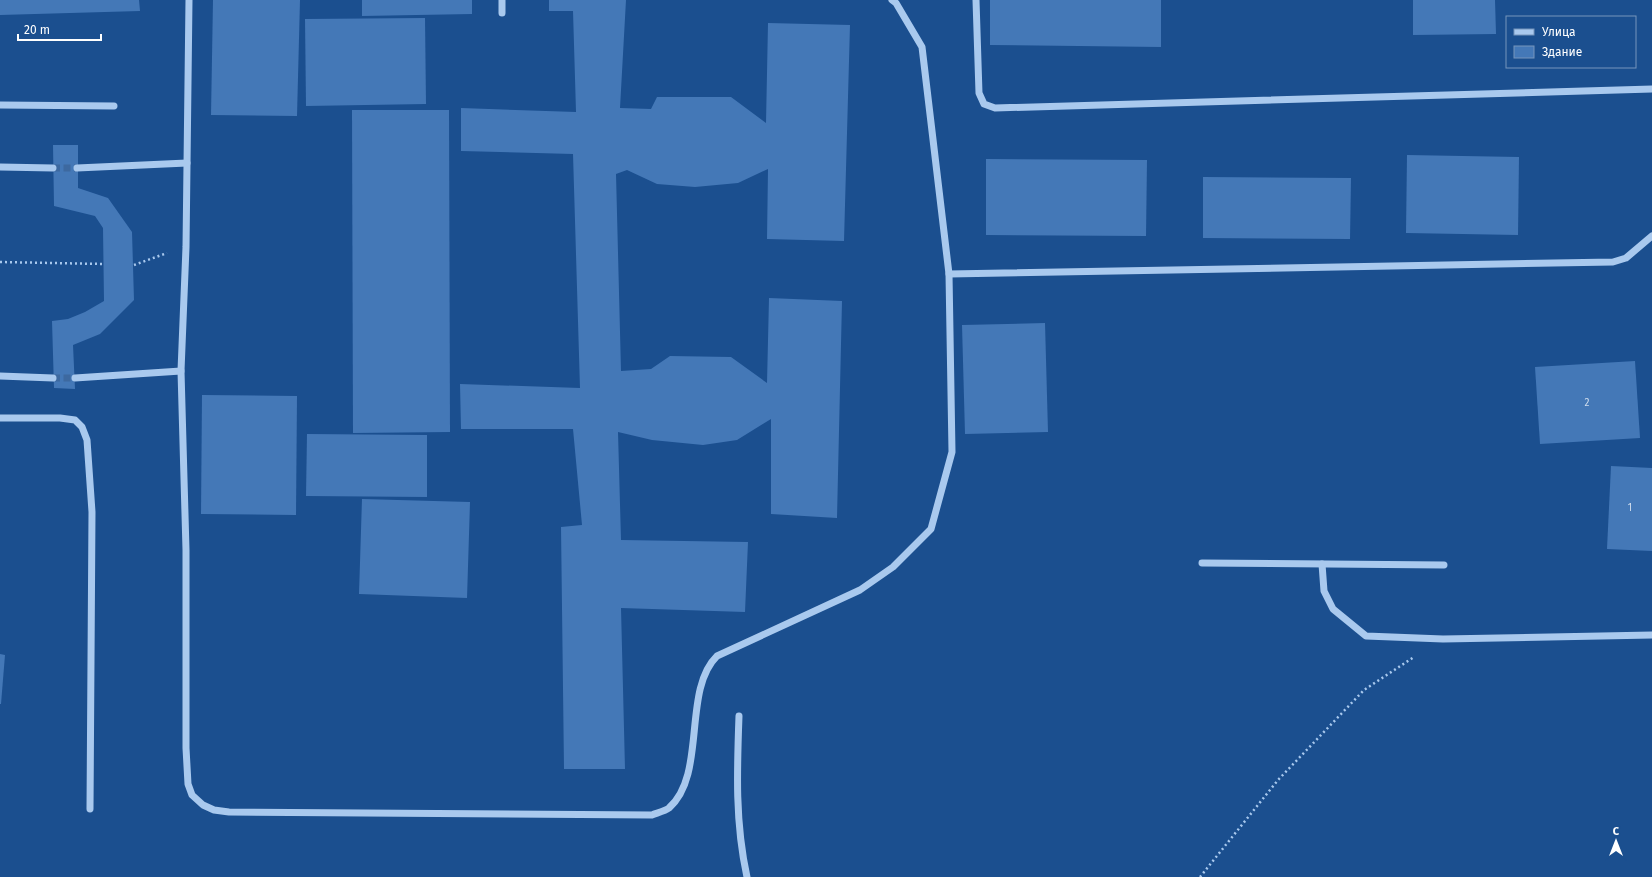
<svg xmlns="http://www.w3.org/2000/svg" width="1652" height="877" font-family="'Fira Sans',sans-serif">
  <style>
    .building { fill: #4478b7 }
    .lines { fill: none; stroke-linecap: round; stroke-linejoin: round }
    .minor-tunnel { stroke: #3d69a0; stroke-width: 7; stroke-dasharray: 7 3.5; stroke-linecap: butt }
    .path { stroke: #a9c9ee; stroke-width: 2.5; stroke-dasharray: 2 3; stroke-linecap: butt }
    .minor { stroke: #a9c9ee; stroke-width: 7 }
    .labels { text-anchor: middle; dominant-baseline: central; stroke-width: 3; stroke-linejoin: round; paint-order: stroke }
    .number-label { font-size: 10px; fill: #d0dded }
  </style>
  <rect width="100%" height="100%" fill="#1b4f8f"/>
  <g class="building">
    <polygon points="0,0 139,0 140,11 0,15"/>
    <polygon points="213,0 300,0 297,116 211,115"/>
    <polygon points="362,0 472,0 472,14 362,16"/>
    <polygon points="549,0 626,0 620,108 651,109 657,97 731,97 766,123 768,23 850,25 844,241 767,239 768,169 738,183 695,187 657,184 627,170 616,174 621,371 651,369 670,356 731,357 767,383 769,298 842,301 837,518 771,514 771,419 737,440 703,445 652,440 618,432 621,540 748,542 745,612 621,608 625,769 564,769 561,527 582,525 573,429 461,429 460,384 580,388 573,154 461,151 461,108 576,112 573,11 549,11"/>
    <polygon points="990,0 1161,0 1161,47 990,45"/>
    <polygon points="1413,0 1495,0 1496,34 1413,35"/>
    <polygon points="425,18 426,104 306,106 305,19"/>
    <polygon points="352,110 449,110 450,432 353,433"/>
    <polygon points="53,145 78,145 78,188 108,198 132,232 134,300 100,334 73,345 75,389 54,388 52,321 68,319 85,312 104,301 103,228 95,216 54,206"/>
    <polygon points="1407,155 1519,157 1518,235 1406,233"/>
    <polygon points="986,159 1147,160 1146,236 986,235"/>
    <polygon points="1203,177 1351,178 1350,239 1203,238"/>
    <polygon points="1045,323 1048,432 965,434 962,325"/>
    <polygon points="1635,361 1640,438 1540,444 1535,367"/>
    <polygon points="202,395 297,396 296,515 201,514"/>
    <polygon points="307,434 427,435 427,497 306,496"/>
    <polygon points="1611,466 1652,468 1652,551 1607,549"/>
    <polygon points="362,499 470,502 467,598 359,594"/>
    <polygon points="0,654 5,655 1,704 0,704"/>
  </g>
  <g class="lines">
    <g class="minor-tunnel">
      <polyline points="53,168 77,168"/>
      <polyline points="53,378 75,378"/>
    </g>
    <g class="path">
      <polyline points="0,262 104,264"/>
      <polyline points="134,265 167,253"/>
      <polyline points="1200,877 1278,780 1364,690 1414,657"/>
    </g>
    <g class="minor">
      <path d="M189,0l-3,247 -5,124 5,179v198l2,36 4,11 11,10 11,5 15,2 423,3c5,-2 13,-4 17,-7 38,-33 13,-118 48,-152l143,-66 33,-23 38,-38 21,-77 -3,-178"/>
      <polyline points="892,0 896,3 922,47 949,274 1613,262 1626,258 1652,236"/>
      <polyline points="976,0 979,93 984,104 995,108 1652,89"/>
      <polyline points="502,13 502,0"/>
      <polyline points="0,105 114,106"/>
      <polyline points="0,167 53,168"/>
      <polyline points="77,168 187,163"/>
      <polyline points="0,376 53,378"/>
      <polyline points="75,378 181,371"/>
      <polyline points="0,418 60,418 75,420 82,427 87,440 92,512 90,809"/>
      <polyline points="1202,563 1444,565"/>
      <polyline points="1322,564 1324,591 1333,609 1366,636 1443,639 1652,635"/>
      <path d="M739,716c-2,54 -4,107 8,161"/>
    </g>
  </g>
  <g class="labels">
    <g class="number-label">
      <text x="1587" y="403">2</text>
      <text x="1630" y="508">1</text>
    </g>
  </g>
  <rect x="1506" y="16" width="130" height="52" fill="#1b4f8f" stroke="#7695bc"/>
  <rect x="1514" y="29" width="20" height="6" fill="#a9c9ee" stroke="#7695bc"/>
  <text x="1542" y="36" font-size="12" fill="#ffffff">Улица</text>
  <rect x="1514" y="46" width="20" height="12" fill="#4478b7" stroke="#7695bc"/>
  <text x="1542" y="56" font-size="12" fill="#ffffff">Здание</text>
  <g transform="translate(1616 841)" stroke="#1b4f8f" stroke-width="3" paint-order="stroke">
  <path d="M0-3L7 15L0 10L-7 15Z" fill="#ffffff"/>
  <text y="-6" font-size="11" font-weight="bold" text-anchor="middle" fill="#ffffff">С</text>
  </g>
  <path d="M18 34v6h83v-6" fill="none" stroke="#ffffff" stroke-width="2"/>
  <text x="24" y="34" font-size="12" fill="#ffffff" stroke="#1b4f8f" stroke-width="3" paint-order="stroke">20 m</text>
</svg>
